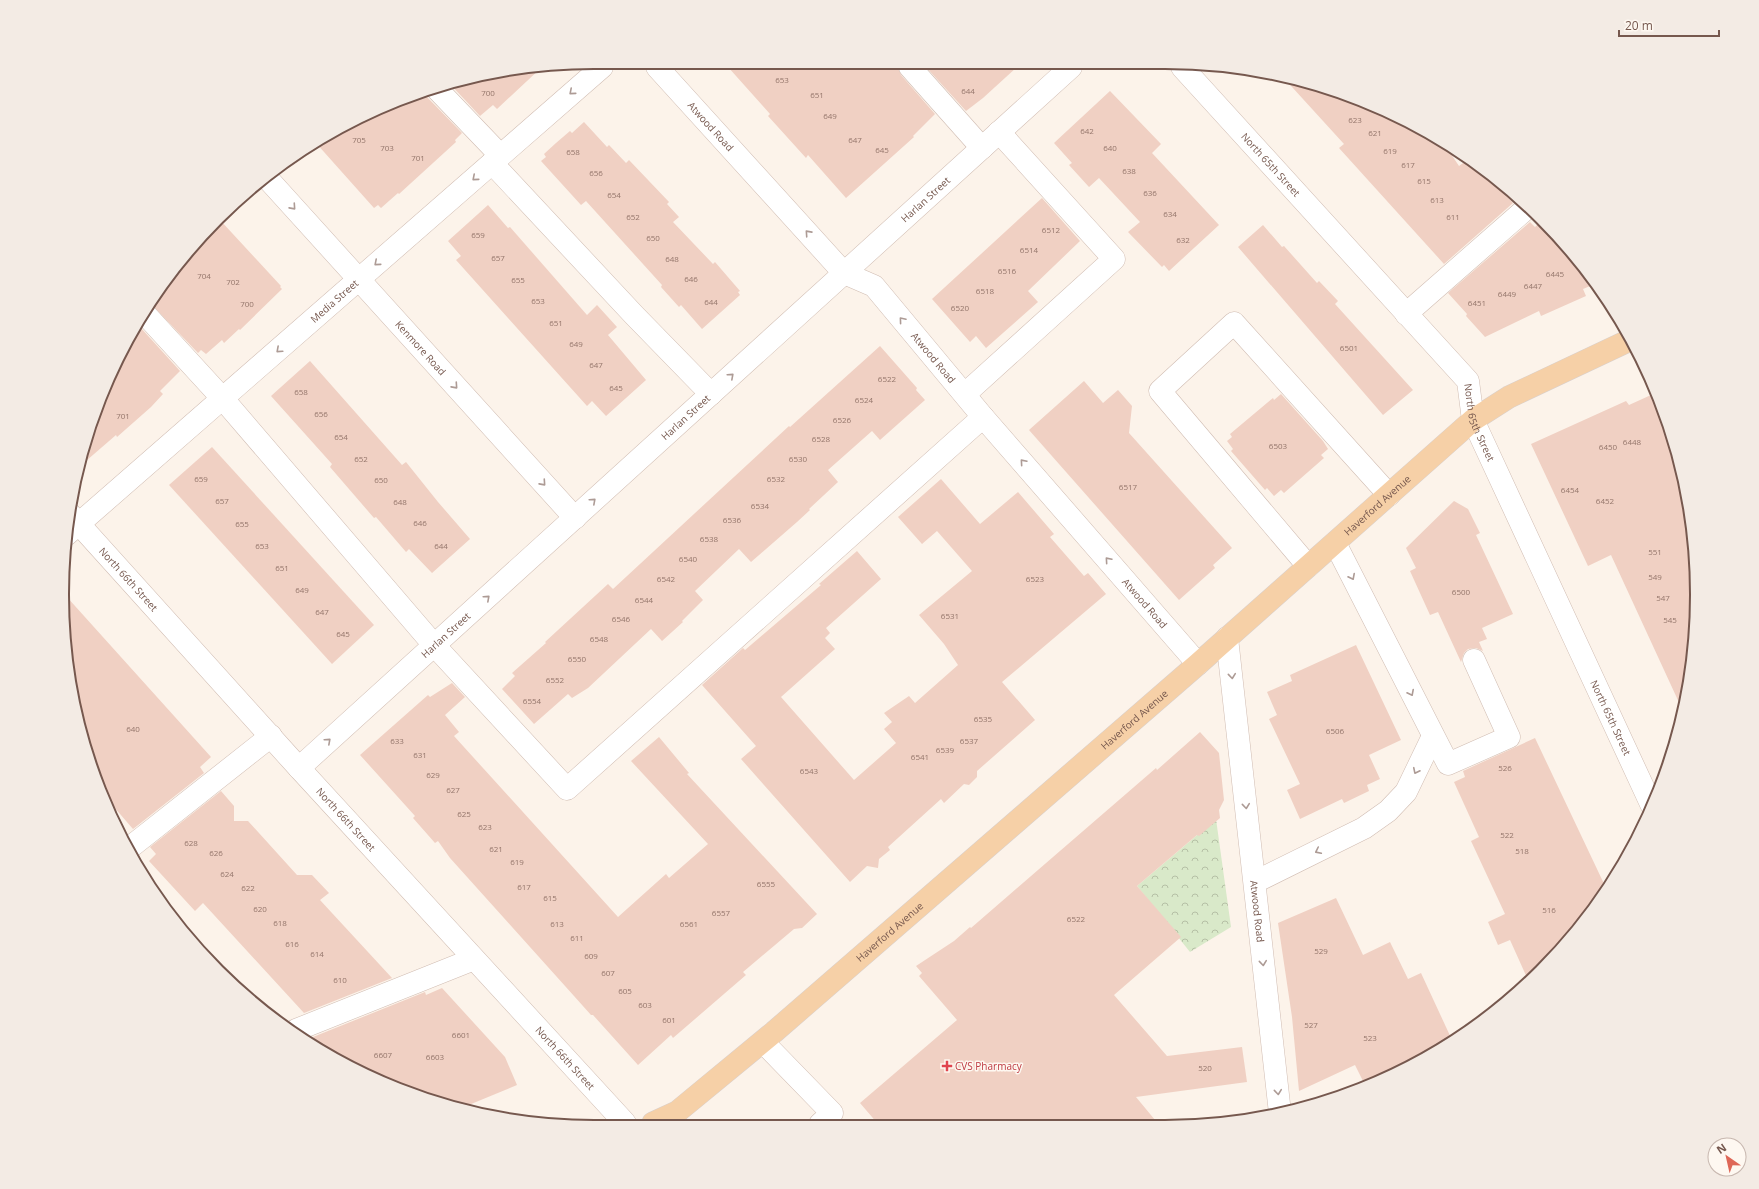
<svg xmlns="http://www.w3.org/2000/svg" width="1759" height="1189" font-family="'Open Sans',sans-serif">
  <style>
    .park { fill: url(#park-crowns) }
    .building { fill: #f0d0c3 }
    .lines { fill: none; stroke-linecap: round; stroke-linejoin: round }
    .minor-casing { stroke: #d0bcb2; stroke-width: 23 }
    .major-casing { stroke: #d9d0cd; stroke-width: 23 }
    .minor { stroke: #fff; stroke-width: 22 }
    .major { stroke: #f6d0a7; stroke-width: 22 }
    .oneway { stroke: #ad9b95 }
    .health-dot { fill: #e0444e; stroke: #fef8f1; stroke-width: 1.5 }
    .labels { text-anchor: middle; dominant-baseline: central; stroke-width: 3; stroke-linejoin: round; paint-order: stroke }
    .number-label { font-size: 8px; fill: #94766b }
    .street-label { font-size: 10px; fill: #76584e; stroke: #fef8f1 }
    .health-label { font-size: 10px; fill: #be3a42; stroke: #fef8f1; text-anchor: start }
    .rim { fill: none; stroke: #76584e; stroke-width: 2 }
  </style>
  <defs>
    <pattern id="park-crowns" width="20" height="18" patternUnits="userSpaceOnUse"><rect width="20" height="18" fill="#d9e9c9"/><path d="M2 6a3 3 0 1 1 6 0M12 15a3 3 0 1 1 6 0" fill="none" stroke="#b5c0a5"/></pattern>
  </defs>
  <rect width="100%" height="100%" fill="#fcf3ea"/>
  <polygon class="park" points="1216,819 1231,927 1190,952 1137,886"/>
  <g class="building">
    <polygon points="525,67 542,67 497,109 493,105 480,116 450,84"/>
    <polygon points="728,67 898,67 901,75 935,114 913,136 914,137 846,198 808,155 806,158 768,116 770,114"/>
    <polygon points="926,67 1017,67 983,98 966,111"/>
    <polygon points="1282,76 1303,80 1400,117 1447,148 1459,166 1466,161 1486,174 1513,203 1444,264 1339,148 1344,144"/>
    <polygon points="423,90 426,96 462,133 455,140 456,142 399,194 398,193 381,208 378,205 374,208 316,143"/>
    <polygon points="1110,91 1161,144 1152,153 1219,225 1169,271 1164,265 1162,267 1128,232 1140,222 1099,178 1089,187 1069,165 1072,163 1054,143"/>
    <polygon points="584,122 607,147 609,145 626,163 629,160 669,202 667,204 679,217 673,222 713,264 715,262 740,291 738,292 740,295 702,329 681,305 679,307 661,287 662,285 586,201 581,205 541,161 546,157 544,154 556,143 570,131 572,133"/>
    <polygon points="1042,198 1080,241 1028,291 1038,302 986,348 976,336 970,342 932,299"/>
    <polygon points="488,205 508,228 510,227 587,315 597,305 617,327 608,335 646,380 606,416 592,401 587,406 456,260 461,256 448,241"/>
    <polygon points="220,220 281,286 280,287 282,289 240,330 239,329 224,343 222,340 206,354 201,350 198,353 152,305 172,270 216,221 217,223"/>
    <polygon points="1541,221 1587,271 1595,284 1583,289 1586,296 1541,316 1539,311 1485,337 1466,316 1467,314 1448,293 1530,222 1535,227"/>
    <polygon points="1263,225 1282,247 1284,246 1317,283 1319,281 1338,301 1335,304 1413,390 1383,415 1238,247"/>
    <polygon points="140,327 180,371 160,391 163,394 151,407 117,437 116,435 79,467 102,391"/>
    <polygon points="880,346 917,388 916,390 925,400 880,440 872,431 828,470 838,482 809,509 810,510 797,522 751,562 739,549 695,591 703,600 682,621 683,622 662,641 651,629 588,688 572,698 568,694 534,724 502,689 515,676 512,673 546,643 545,642 608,584 613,589 789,426 790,427"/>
    <polygon points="310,361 402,465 406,462 438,502 470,539 432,573 409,549 406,552 376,517 374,518 330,467 332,464 271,396"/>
    <polygon points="1084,381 1103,403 1118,390 1132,406 1129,433 1232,548 1213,565 1215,568 1179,600 1029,430"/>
    <polygon points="1281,394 1323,441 1328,449 1321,455 1324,458 1284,493 1281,490 1274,496 1267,488 1265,490 1231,451 1233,449 1227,441 1232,437 1230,434 1273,398 1274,400"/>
    <polygon points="1651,395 1652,399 1656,397 1679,457 1696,560 1692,664 1682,709 1611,555 1588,566 1531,444 1626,401 1629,405"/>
    <polygon points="212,447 374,625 332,664 169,485"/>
    <polygon points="941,479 980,524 1018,492 1054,534 1050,537 1084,576 1088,573 1106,594 1002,682 1035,720 977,771 977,777 969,785 964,784 944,803 941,799 888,847 890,850 879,859 878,868 867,866 850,882 741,759 756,746 702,685 743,648 745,650 821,585 819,584 857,551 881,579 826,628 830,633 825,638 835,649 781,697 854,780 896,743 884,729 892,722 884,713 909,696 915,703 958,665 944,644 919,615 972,571 937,531 922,544 898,517"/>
    <polygon points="1454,501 1468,509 1480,533 1476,535 1513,614 1482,628 1487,639 1479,642 1483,651 1476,648 1468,649 1464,653 1461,662 1438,612 1430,615 1410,571 1416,568 1406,548"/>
    <polygon points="66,596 211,757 200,767 204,773 133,829 101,792 72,699"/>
    <polygon points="1356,645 1401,740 1369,755 1380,779 1367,785 1369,791 1344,803 1342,799 1300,819 1287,790 1300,784 1269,719 1277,715 1267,692 1292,681 1290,675"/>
    <polygon points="452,683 465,697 445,715 459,732 454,736 618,917 666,874 669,878 708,844 631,761 659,737 689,773 687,774 817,914 802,928 794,929 743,972 746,975 673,1038 671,1035 638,1065 593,1015 591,1015 574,996 450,858 438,841 435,843 413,818 415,816 360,755 428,695 430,697"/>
    <polygon points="1200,732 1219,753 1224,800 1219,810 1220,818 1199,836 1197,835 1137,886 1181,937 1114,995 1167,1056 1242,1047 1247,1082 1136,1097 1160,1126 878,1124 860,1103 957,1020 919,976 922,973 916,966 954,941 970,927 971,928 1156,768 1157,770"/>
    <polygon points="1535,738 1606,888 1565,946 1528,980 1510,940 1498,945 1488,922 1505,914 1471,841 1479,837 1454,782 1465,777 1463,771"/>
    <polygon points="221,791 234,806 234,821 248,821 297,875 312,875 329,893 320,900 392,978 304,1013 203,903 195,911 149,861 156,854 150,847"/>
    <polygon points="1336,898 1363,955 1390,942 1408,979 1421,973 1452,1040 1400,1072 1365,1085 1355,1065 1299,1091 1292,1017 1278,923"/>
    <polygon points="442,988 505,1057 517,1085 459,1109 456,1109 360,1072 316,1043 313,1037 425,992 426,995"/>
  </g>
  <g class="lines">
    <g class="minor-casing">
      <g id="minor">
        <path id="s1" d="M657,67l187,206 30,13 109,131 215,247"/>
        <polyline points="910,67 982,148"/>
        <path id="s2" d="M1182,67l286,314 5,39 178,384"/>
        <polyline points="435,87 500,155"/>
        <polyline points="492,163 634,315 711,394"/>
        <path id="s3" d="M267,178l308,340"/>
        <polyline points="1406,314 1528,207"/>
        <polyline points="146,315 223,399 434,645 567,789 983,417"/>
        <polyline points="965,394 1114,259 999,132"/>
        <path id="s4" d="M69,513l230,255 326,355"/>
        <path id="s5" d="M66,535l536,-468"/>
        <polyline points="1335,543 1448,764 1509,737 1474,660"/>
        <polyline points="1308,566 1160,391 1234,323 1389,495"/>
        <path id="s6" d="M1227,638l53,475"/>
        <path id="s7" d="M299,768l772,-701"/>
        <polyline points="128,849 271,736"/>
        <polyline points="1255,882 1364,828 1388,811 1406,792 1433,736"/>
        <polyline points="296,1030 474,959"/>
        <polyline points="763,1042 832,1113 820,1124"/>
      </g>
    </g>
    <g class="major-casing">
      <g id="major">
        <path id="s8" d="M653,1123l24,-11 97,-80 424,-368 275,-244 36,-23 121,-57"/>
      </g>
    </g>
    <use href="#minor" class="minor"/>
    <use href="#major" class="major"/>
  </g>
  <defs><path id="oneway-chevron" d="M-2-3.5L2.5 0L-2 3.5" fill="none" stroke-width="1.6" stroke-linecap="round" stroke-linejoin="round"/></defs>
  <g class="oneway">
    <use href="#oneway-chevron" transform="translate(572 92) rotate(139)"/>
    <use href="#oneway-chevron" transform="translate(475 178) rotate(139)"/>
    <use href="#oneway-chevron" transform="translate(293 207) rotate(48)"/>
    <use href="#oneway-chevron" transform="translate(808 233) rotate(-132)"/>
    <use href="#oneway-chevron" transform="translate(377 263) rotate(139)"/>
    <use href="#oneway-chevron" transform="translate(902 320) rotate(-130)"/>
    <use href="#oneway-chevron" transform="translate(279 350) rotate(138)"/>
    <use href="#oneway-chevron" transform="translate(731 376) rotate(-42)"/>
    <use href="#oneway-chevron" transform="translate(455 386) rotate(48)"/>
    <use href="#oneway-chevron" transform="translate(1023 462) rotate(-131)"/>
    <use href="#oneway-chevron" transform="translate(543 483) rotate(48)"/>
    <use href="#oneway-chevron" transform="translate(593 501) rotate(-42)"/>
    <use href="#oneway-chevron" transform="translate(1108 560) rotate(-131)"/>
    <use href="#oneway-chevron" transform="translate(1352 577) rotate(63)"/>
    <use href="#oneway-chevron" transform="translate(487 598) rotate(-42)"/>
    <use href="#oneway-chevron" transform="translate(1232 676) rotate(84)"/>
    <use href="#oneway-chevron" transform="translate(1411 693) rotate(63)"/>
    <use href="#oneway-chevron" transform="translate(328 741) rotate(-42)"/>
    <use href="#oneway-chevron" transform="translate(1416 771) rotate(116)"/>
    <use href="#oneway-chevron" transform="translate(1246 806) rotate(84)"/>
    <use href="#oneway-chevron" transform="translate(1318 851) rotate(154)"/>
    <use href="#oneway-chevron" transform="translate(1263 963) rotate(84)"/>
    <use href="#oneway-chevron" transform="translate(1278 1092) rotate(84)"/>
  </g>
  <path class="health-dot" d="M945 1060h4v4h4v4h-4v4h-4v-4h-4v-4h4z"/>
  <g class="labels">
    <g class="number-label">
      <text x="782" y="79">653</text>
      <text x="968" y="90">644</text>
      <text x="488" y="92">700</text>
      <text x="817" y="94">651</text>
      <text x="830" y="115">649</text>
      <text x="1355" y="119">623</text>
      <text x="1087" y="130">642</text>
      <text x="1375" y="132">621</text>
      <text x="359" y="139">705</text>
      <text x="855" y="139">647</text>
      <text x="387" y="147">703</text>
      <text x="1110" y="147">640</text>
      <text x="882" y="149">645</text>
      <text x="1390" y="150">619</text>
      <text x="573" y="151">658</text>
      <text x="418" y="157">701</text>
      <text x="1408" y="164">617</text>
      <text x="1129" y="170">638</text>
      <text x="596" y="172">656</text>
      <text x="1424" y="180">615</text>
      <text x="1150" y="192">636</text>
      <text x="614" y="194">654</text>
      <text x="1437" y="199">613</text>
      <text x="1170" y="213">634</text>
      <text x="633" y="216">652</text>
      <text x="1453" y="216">611</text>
      <text x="1051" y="229">6512</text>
      <text x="478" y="234">659</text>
      <text x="653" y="237">650</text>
      <text x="1183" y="239">632</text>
      <text x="1029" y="249">6514</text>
      <text x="498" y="257">657</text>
      <text x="672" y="258">648</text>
      <text x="1007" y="270">6516</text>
      <text x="1555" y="273">6445</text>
      <text x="204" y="275">704</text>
      <text x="691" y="278">646</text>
      <text x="518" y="279">655</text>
      <text x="233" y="281">702</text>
      <text x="1533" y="285">6447</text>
      <text x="985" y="290">6518</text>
      <text x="1507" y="293">6449</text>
      <text x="538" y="300">653</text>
      <text x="711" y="301">644</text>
      <text x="1477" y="302">6451</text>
      <text x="247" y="303">700</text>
      <text x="960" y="307">6520</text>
      <text x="556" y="322">651</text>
      <text x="576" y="343">649</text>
      <text x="1349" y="347">6501</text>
      <text x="596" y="364">647</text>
      <text x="887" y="378">6522</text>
      <text x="616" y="387">645</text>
      <text x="301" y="391">658</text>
      <text x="864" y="399">6524</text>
      <text x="321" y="413">656</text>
      <text x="123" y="415">701</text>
      <text x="842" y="419">6526</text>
      <text x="341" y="436">654</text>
      <text x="821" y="438">6528</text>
      <text x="1632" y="441">6448</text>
      <text x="1278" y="445">6503</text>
      <text x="1608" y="446">6450</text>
      <text x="361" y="458">652</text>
      <text x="798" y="458">6530</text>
      <text x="201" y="478">659</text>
      <text x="776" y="478">6532</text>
      <text x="381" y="479">650</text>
      <text x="1128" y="486">6517</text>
      <text x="1570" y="489">6454</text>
      <text x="222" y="500">657</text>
      <text x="1605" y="500">6452</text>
      <text x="400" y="501">648</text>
      <text x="760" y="505">6534</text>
      <text x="732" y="519">6536</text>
      <text x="420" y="522">646</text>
      <text x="242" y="523">655</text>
      <text x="709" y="538">6538</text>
      <text x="262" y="545">653</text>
      <text x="441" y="545">644</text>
      <text x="1655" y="551">551</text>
      <text x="688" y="558">6540</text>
      <text x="282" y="567">651</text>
      <text x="1655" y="576">549</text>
      <text x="666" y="578">6542</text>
      <text x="1035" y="578">6523</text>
      <text x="302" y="589">649</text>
      <text x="1461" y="591">6500</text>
      <text x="1663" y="597">547</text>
      <text x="644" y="599">6544</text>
      <text x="322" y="611">647</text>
      <text x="950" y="615">6531</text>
      <text x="621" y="618">6546</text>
      <text x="1670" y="619">545</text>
      <text x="343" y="633">645</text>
      <text x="599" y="638">6548</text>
      <text x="577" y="658">6550</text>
      <text x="555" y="679">6552</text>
      <text x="532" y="700">6554</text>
      <text x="983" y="718">6535</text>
      <text x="133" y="728">640</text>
      <text x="1335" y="730">6506</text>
      <text x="397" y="740">633</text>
      <text x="969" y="740">6537</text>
      <text x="945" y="749">6539</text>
      <text x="420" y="754">631</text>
      <text x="920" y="756">6541</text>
      <text x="1505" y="767">526</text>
      <text x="809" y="770">6543</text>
      <text x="433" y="774">629</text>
      <text x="453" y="789">627</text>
      <text x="464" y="813">625</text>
      <text x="485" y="826">623</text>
      <text x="1507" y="834">522</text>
      <text x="191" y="842">628</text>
      <text x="496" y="848">621</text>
      <text x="1522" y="850">518</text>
      <text x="216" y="852">626</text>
      <text x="517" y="861">619</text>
      <text x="227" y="873">624</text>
      <text x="766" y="883">6555</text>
      <text x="524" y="886">617</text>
      <text x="248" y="887">622</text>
      <text x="550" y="897">615</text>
      <text x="260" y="908">620</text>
      <text x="1549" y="909">516</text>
      <text x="721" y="912">6557</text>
      <text x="1076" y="918">6522</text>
      <text x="280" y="922">618</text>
      <text x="557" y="923">613</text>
      <text x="689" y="923">6561</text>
      <text x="577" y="937">611</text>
      <text x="292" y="943">616</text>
      <text x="1321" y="950">529</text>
      <text x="317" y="953">614</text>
      <text x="591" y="955">609</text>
      <text x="608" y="972">607</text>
      <text x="340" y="979">610</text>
      <text x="625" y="990">605</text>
      <text x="645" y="1004">603</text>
      <text x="669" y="1019">601</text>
      <text x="1311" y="1024">527</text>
      <text x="461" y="1034">6601</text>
      <text x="1370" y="1037">523</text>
      <text x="383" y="1054">6607</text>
      <text x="435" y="1056">6603</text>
      <text x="1205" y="1067">520</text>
    </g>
    <g class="street-label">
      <text stroke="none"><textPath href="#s1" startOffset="80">Atwood Road</textPath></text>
      <text stroke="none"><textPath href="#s2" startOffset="132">North 65th Street</textPath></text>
      <text stroke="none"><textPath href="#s7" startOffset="846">Harlan Street</textPath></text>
      <text stroke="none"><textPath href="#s5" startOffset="356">Media Street</textPath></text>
      <text stroke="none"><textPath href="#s3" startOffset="229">Kenmore Road</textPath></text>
      <text stroke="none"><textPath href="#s1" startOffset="404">Atwood Road</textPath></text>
      <text stroke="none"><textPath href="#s7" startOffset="522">Harlan Street</textPath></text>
      <text stroke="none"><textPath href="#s2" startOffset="468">North 65th Street</textPath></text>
      <text stroke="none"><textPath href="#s8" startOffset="953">Haverford Avenue</textPath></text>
      <text stroke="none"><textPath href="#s4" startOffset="89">North 66th Street</textPath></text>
      <text stroke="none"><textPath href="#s1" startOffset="728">Atwood Road</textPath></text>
      <text stroke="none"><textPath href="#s7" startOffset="198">Harlan Street</textPath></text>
      <text stroke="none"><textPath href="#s2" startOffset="792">North 65th Street</textPath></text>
      <text stroke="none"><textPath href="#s8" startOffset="629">Haverford Avenue</textPath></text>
      <text stroke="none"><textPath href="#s4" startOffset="413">North 66th Street</textPath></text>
      <text stroke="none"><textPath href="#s6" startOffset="275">Atwood Road</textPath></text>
      <text stroke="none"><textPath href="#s8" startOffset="305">Haverford Avenue</textPath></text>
      <text stroke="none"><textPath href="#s4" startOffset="737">North 66th Street</textPath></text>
    </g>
    <g class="health-label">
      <text x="955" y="1066">CVS Pharmacy</text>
    </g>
  </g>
  <path d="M0 0H1759V1189H0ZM594 69H1165A525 525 0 0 1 1690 594V595A525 525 0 0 1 1165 1120H594A525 525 0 0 1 69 595V594A525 525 0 0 1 594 69Z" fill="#f3ebe4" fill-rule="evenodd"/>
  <path class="rim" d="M594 69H1165A525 525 0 0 1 1690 594V595A525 525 0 0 1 1165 1120H594A525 525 0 0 1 69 595V594A525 525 0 0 1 594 69Z"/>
  <g transform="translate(1727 1157) rotate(326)"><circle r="19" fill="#fef8f1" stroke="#c8b8b0"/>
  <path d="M0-3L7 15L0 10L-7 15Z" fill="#de6757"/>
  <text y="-6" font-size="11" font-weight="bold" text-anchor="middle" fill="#76584e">N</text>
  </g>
  <path d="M1619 30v6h100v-6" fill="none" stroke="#76584e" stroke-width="2"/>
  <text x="1625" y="30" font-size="12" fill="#76584e" stroke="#fef8f1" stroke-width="3" paint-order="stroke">20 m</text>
</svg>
